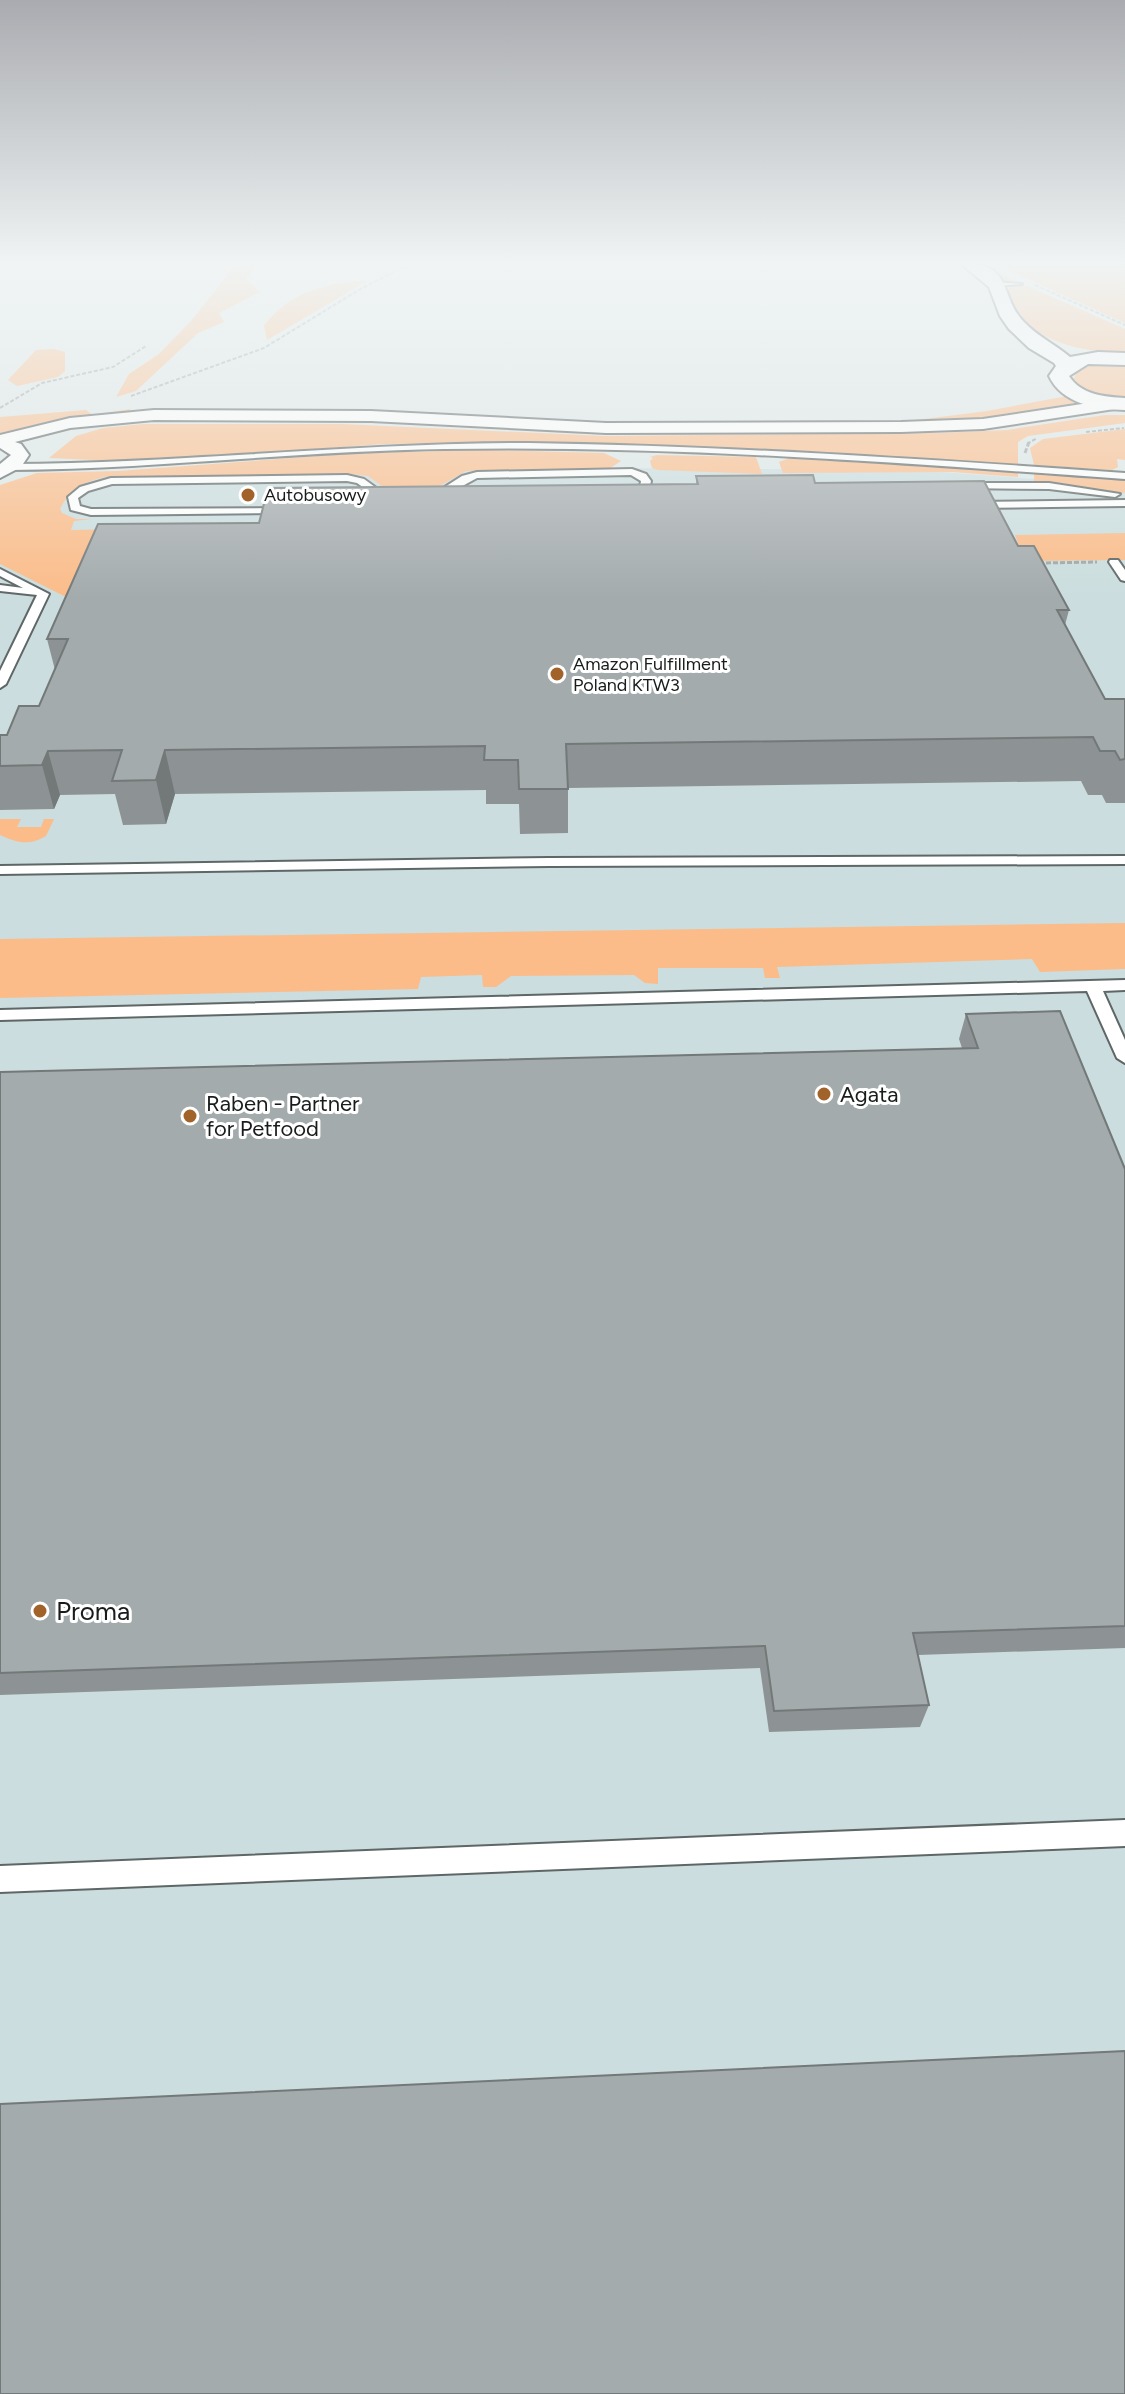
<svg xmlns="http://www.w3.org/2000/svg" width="1125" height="2394" font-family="Figtree,sans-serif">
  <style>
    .built { fill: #cbddde }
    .green { fill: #fbbc89 }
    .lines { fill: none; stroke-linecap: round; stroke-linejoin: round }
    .service-casing { stroke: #5e6666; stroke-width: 4 }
    .minor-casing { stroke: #5e6666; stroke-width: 4 }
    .tertiary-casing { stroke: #5e6666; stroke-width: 4 }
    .path-far1 { stroke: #9fa6a6; stroke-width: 2; stroke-dasharray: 4 2; stroke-linecap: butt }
    .path { stroke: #9fa6a6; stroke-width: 3; stroke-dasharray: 5 2; stroke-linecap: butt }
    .service { fill: #fff; fill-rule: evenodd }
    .minor { fill: #fff; fill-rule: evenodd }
    .tertiary { fill: #fff; fill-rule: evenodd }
    .wall { fill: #8d9394 }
    .shaded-wall { fill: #737878 }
    .building { fill: #a4abac; stroke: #737878; stroke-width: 2 }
    .poi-dot { fill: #a2632a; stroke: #fff; stroke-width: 3 }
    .labels { text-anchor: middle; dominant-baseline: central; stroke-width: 6; stroke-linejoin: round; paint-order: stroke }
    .far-poi-label { font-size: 18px; fill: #191c1c; stroke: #fff; text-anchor: start }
    .poi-label { font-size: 22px; fill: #191c1c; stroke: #fff; text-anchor: start }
    .near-poi-label { font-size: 26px; fill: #191c1c; stroke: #fff; text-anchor: start }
  </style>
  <rect width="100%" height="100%" fill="#dee7e7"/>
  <polygon class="built" points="610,468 914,470 1034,479 1125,491 1125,2394 0,2394 0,543 91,474"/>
  <g class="green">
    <polygon points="237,263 257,263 246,279 260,292 219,313 224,322 198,333 136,391 116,397 129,374 159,354 192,320"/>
    <path d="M974,263l151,66v24c-31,-1 -72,-6 -95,-28 -10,-9 -18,-25 -25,-36l14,-4 -18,-4z"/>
    <polygon points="992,263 1125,263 1125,323"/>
    <path d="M367,281l-100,59 -3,-14c23,-33 64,-44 103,-45z"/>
    <polygon points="54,349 65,352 65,371 58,377 17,386 8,380 36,350"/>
    <polygon points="1125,363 1125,400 1088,392 1073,381 1076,373 1083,368 1082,364"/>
    <polygon points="1067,396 1091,403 974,421 893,423 987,411"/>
    <polygon points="130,409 129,413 0,437 0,417 86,410 93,415"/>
    <polygon points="1105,415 1125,415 1125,423 1028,436 1018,442 1018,465 816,452 504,443 385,444 139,462 49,458 76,436 103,428 143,424 341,424 605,436 936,433 1007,430"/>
    <polygon points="1125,429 1125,460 1117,459 1118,467 1112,470 1034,465 1030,448 1043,439"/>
    <path d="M486,450l118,3 17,8 -12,8 -143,2 -44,25 -36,-7 -18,-13 -17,-2 -246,3c-21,5 -35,12 -45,32l2,4 14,6h15l-17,2 -3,9 60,-1 -61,70 -70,-35v-79l37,-12 82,-2 239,-18z"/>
    <polygon points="657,455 756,457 762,474 658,470 652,468 650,461 653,458 650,457"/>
    <polygon points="790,458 1018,472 1018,477 952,472 783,473 779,462"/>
    <polygon points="1034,473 1125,480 1125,493 1034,482"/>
    <polygon points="1125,533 1125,560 1018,561 997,543 1018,543 1015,535"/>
    <path d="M0,819h21l-4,8h24l3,-8h10l-8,17c-16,10 -29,7 -46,-1z"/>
    <polygon points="1125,923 1125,969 1040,972 1032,959 777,967 780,978 765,978 763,968 658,968 658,984 645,983 634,975 511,976 496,987 483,987 482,975 421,977 418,989 0,998 0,939"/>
  </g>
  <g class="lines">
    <g class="service-casing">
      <g id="service">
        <polygon points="994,282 1022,284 997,286"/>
        <path d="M529,443c199,3 397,16 596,30v6c-227,-16 -454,-34 -681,-30 -145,2 -289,20 -434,21l-5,-3 5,-3c173,-1 346,-21 519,-21z"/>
        <polygon points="632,469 646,474 651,481 649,490 631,502 626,499 640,487 641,481 631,475 477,478 435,501 426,499 462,476 477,472"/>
        <polygon points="347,475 364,479 393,500 384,502 357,483 347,481 112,484 88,491 78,498 80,506 91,509 288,508 289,510 284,513 91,515 71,510 68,497 80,487 111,478"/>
        <polygon points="961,483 1049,483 1120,494 1115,497 1049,489 957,488 957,484"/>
        <polygon points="1125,500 1125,506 972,508 967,505 972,502"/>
        <polygon points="1110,560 1118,560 1125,570 1125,581 1121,580 1109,562"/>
        <polygon points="0,569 49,594 6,684 0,688 0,671 37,595 0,591 0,585 23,588 0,576"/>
        <polygon points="1125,856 1125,864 549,866 0,874 0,866 549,858"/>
        <polygon points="1125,980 1125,990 1103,991 1125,1040 1125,1063 1117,1058 1087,991 0,1020 0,1010"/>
        <polygon points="1125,1820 1125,1846 0,1892 0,1866"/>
      </g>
    </g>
    <g class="minor-casing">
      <polygon id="minor" points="1115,399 1121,400 1124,404 1121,408 983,429 901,432 606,433 371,421 154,420 70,428 15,442 21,444 29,455 21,467 0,478 0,464 11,455 0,448 0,435 70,418 154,410 371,411 606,423 901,422 983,419"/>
    </g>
    <g class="tertiary-casing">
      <path id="tertiary" d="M960,263c55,0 38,32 64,59 14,15 31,22 46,35l28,-5 27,1v12l-37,-1 -19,12c12,19 36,21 56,22v12c-29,-1 -63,-6 -76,-34l7,-10 -2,-3 -25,-15 -20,-19 -9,-13 -11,-29z"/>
    </g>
    <g class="path-far1">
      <polyline points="1035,285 1125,325"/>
      <polyline points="131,396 264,348 362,288 412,263"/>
      <polyline points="0,408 42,383 113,367 146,346"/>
      <polyline points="1086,432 1124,428"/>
      <polyline points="1027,444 1037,438"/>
    </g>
    <g class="path">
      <polyline points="1025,453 1029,442"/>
      <polyline points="1039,563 1097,562"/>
    </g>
    <use href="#service" class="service"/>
    <use href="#minor" class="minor"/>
    <use href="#tertiary" class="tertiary"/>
  </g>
  <g class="wall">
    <polygon points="696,476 815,483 1018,546 1069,610 1065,625 1105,699 1125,699 1125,803 1106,803 1102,795 1088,795 1081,781 568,788 568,833 520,834 519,804 486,804 486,790 175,794 166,824 123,825 115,794 60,795 54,809 0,810 0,735 7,735 39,706 55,670 47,639 259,523 696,484"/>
    <polygon points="966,1014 1125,1169 1125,1648 918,1655 929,1705 920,1727 769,1732 760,1668 0,1695 0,1072 962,1048 959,1039"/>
  </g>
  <g class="shaded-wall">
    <polygon points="165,750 175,794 166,824 156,780"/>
    <polygon points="48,751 60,795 54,809 42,765"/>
  </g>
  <g class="building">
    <polygon points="813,475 815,483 984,481 1018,546 1034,546 1069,610 1057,610 1105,699 1125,699 1125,759 1120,760 1115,751 1100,751 1093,737 566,744 568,789 519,789 518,760 484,760 485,746 165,750 156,780 112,781 122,750 48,751 42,765 0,766 0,735 7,735 19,706 39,706 68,639 47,639 98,524 259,523 268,488 698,484 696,476"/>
    <polygon points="1060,1011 1125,1169 1125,1626 913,1633 929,1705 774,1711 765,1646 0,1673 0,1072 978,1048 966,1014"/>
    <polygon points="1125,2051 1125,2394 0,2394 0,2104"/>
  </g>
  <linearGradient id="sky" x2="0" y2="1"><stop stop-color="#a9abb0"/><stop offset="0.44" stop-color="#f0f4f4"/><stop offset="1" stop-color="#f0f4f4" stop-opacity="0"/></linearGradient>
  <rect width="1125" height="598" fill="url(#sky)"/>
  <g class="poi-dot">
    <circle cx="248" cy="495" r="8"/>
    <circle cx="557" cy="674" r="8"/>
    <circle cx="824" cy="1094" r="8"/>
    <circle cx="190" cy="1116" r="8"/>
    <circle cx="40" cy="1611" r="8"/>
  </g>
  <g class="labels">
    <g class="far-poi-label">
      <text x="264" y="495">Autobusowy</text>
      <text x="573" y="664">Amazon Fulfillment<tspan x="573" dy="21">Poland KTW3</tspan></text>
    </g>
    <g class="poi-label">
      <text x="840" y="1094">Agata</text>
      <text x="206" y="1103">Raben - Partner<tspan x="206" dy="25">for Petfood</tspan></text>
    </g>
    <g class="near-poi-label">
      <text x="56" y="1611">Proma</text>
    </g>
  </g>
</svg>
